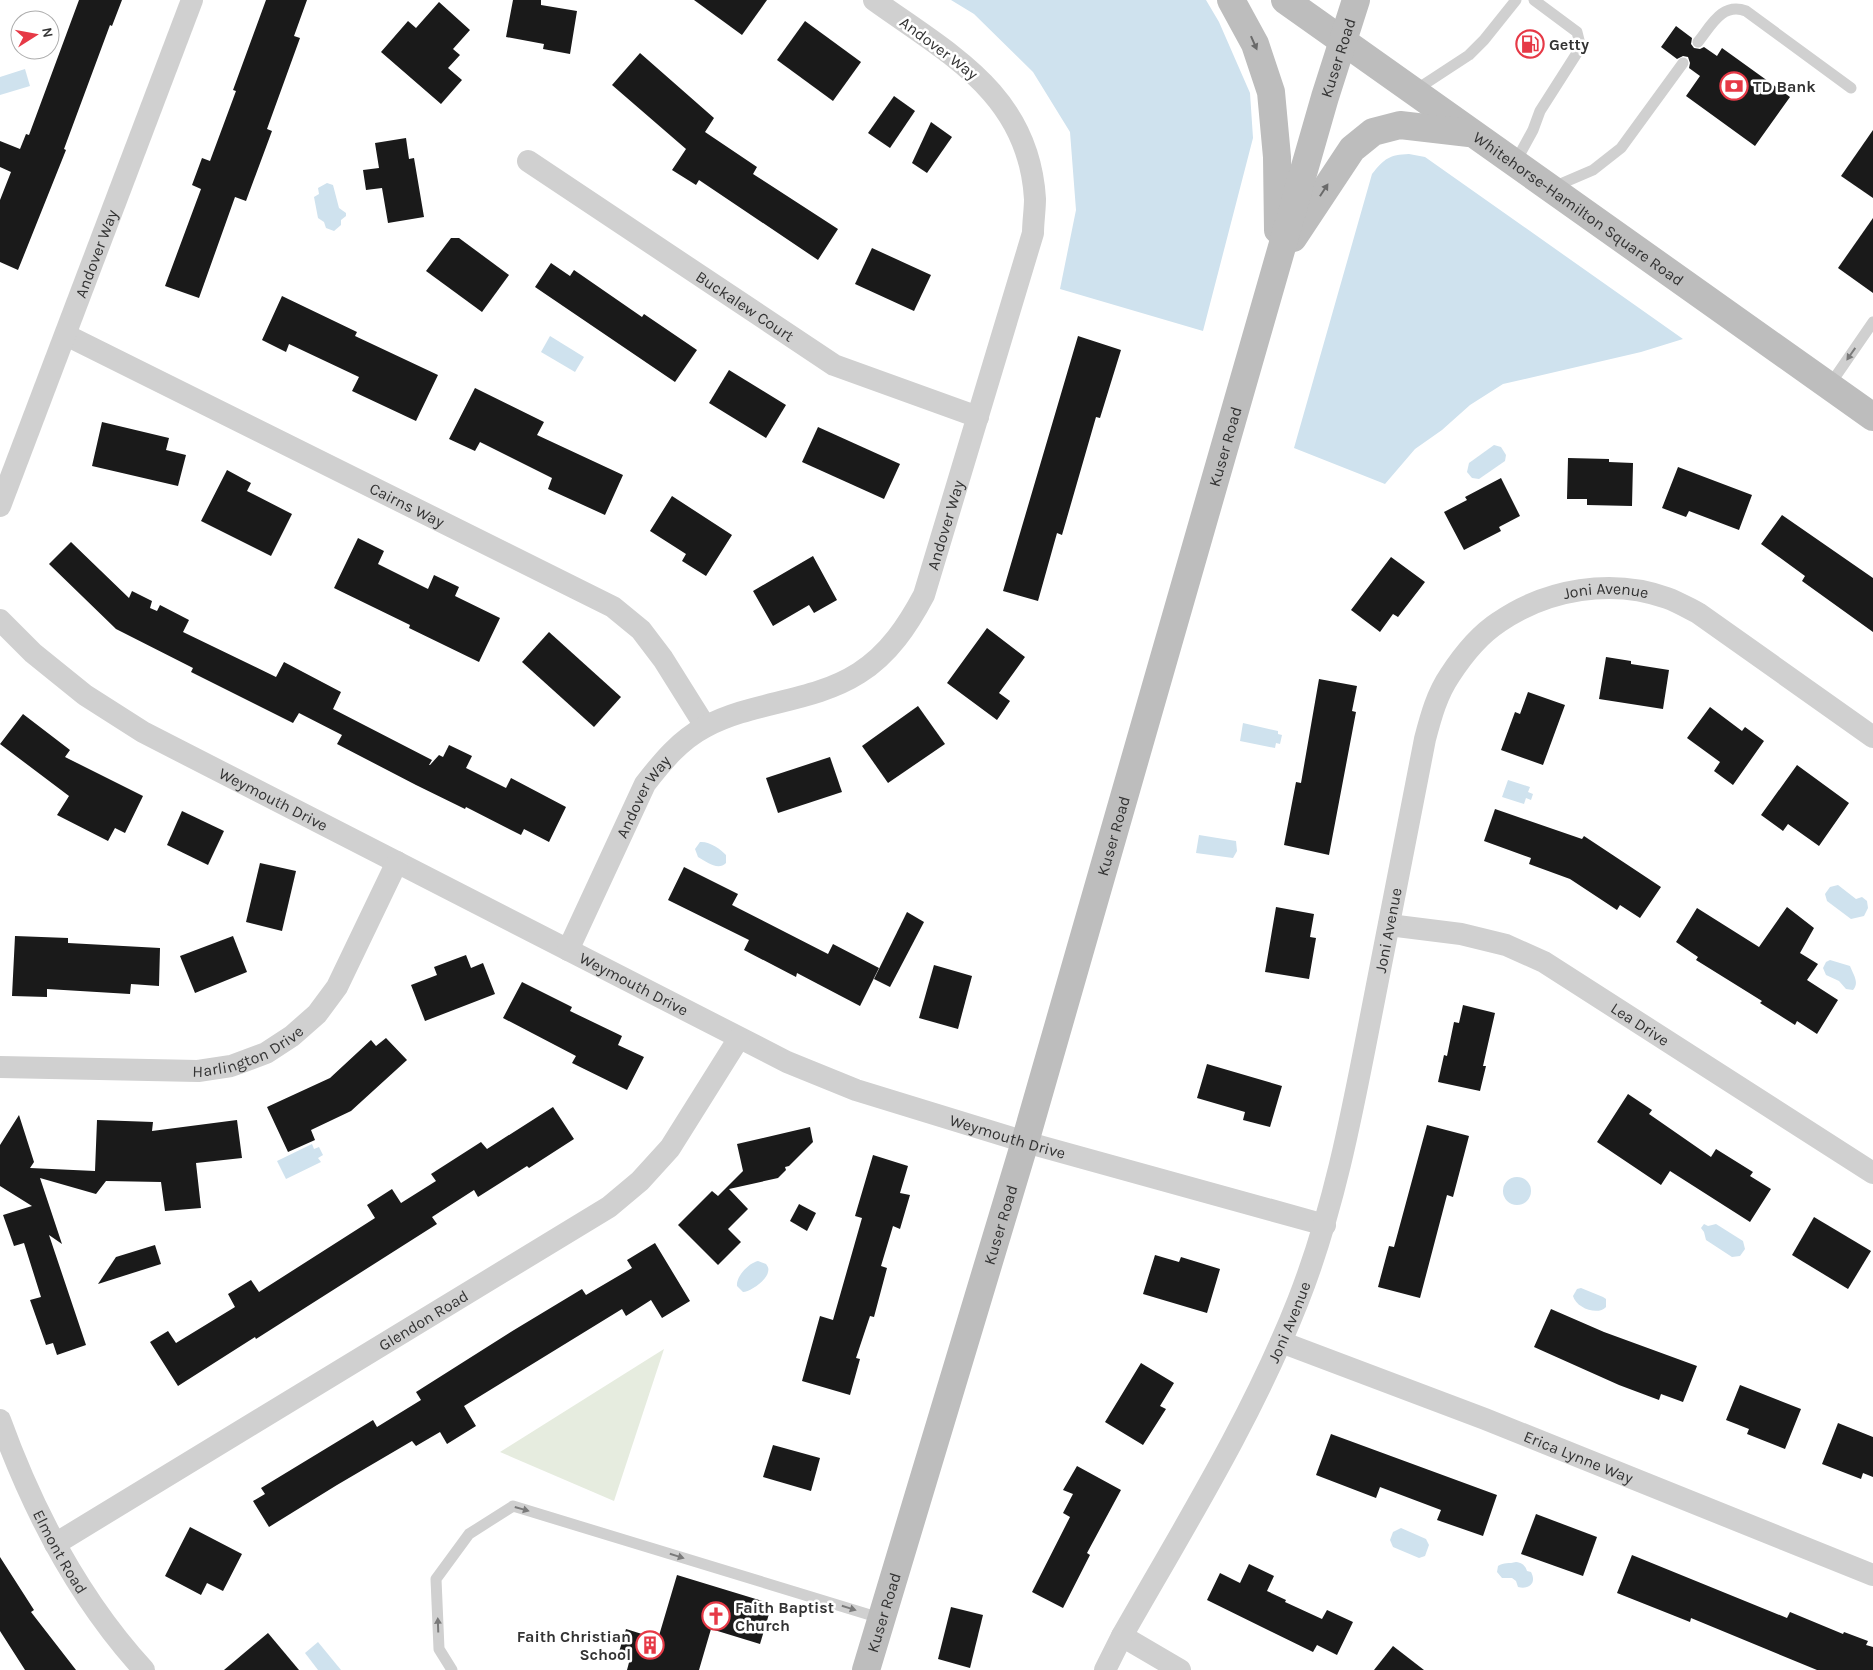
<svg xmlns="http://www.w3.org/2000/svg" width="1873" height="1670" font-family="Karla,sans-serif">
  <style>
    .green { fill: #e6ecdf }
    .water { fill: #cfe2ee }
    .building { fill: #1a1a1a }
    .lines { fill: none; stroke-linecap: round; stroke-linejoin: round }
    .lane { stroke: #d0d0d0; stroke-width: 11 }
    .street { stroke: #d0d0d0; stroke-width: 22 }
    .secondary { stroke: #bdbdbd; stroke-width: 28 }
    .oneway { fill: #6a6a6a }
    .oneway2 { fill: #7a7a7a }
    .labels { text-anchor: middle; dominant-baseline: central; stroke-width: 5; stroke-linejoin: round; paint-order: stroke }
    .poi-label { font-size: 16px; font-weight: bold; fill: #333; stroke: #fff; text-anchor: start }
    .street-label { font-size: 16px; fill: #333; stroke: #fff }
  </style>
  <rect width="100%" height="100%" fill="#fff"/>
  <polygon class="green" points="664,1349 614,1501 500,1452"/>
  <g class="water">
    <polygon points="951,0 1206,0 1219,22 1250,93 1253,138 1203,331 1060,289 1076,210 1070,132 1033,72 974,14"/>
    <polygon points="25,69 30,86 0,95 0,77"/>
    <path d="M1409,154l16,3 258,182 -42,13 -138,32 -33,21 -28,25 -27,19 -30,35 -91,-36 78,-274c13,-16 17,-19 37,-20z"/>
    <polygon points="327,183 333,185 339,208 346,213 346,216 341,220 341,225 334,231 326,228 324,222 318,218 314,197 319,194 318,188"/>
    <polygon points="550,336 584,357 575,372 541,352"/>
    <polygon points="1494,445 1501,447 1506,455 1505,461 1479,479 1472,478 1467,472 1469,463"/>
    <polygon points="1243,723 1278,731 1278,734 1282,735 1280,744 1276,743 1275,748 1240,741"/>
    <polygon points="1508,780 1530,787 1528,792 1533,794 1531,800 1526,798 1524,804 1502,797"/>
    <polygon points="1199,835 1236,841 1237,851 1233,858 1196,853"/>
    <path d="M700,842c9,-1 21,7 26,13v8c-8,8 -19,-1 -28,-6l-3,-8z"/>
    <polygon points="1838,885 1856,899 1862,897 1867,901 1868,908 1864,916 1851,919 1827,901 1825,894 1830,887"/>
    <path d="M1830,960l20,6c3,8 10,17 3,24l-7,-1 -7,-8 -13,-6 -3,-7 3,-6z"/>
    <polygon points="312,1144 314,1149 319,1147 323,1155 318,1158 321,1162 286,1179 277,1161"/>
    <circle cx="1517" cy="1191" r="14"/>
    <polygon points="1704,1224 1708,1226 1716,1224 1743,1241 1745,1249 1740,1256 1732,1257 1706,1240 1704,1232 1701,1228"/>
    <path d="M758,1261l8,3c2,3 3,4 2,8 -1,8 -18,20 -25,20l-6,-6c-1,-10 12,-23 21,-25z"/>
    <path d="M1581,1288l22,9 3,2v8c-8,9 -30,1 -33,-11l4,-7z"/>
    <polygon points="1401,1528 1426,1539 1429,1545 1425,1556 1419,1558 1393,1547 1390,1540 1393,1532"/>
    <path d="M1516,1562c6,1 9,3 11,9l4,1c6,11 -2,18 -13,15l-2,-6 -4,-3h-10l-5,-6 1,-6c6,-4 11,-2 18,-4z"/>
    <polygon points="318,1642 341,1670 318,1670 305,1653"/>
  </g>
  <g class="building">
    <polygon points="79,0 122,0 112,26 110,25 64,149 66,150 18,270 0,262 0,200 11,172 0,167 0,141 20,149 26,134 29,135"/>
    <polygon points="266,0 307,0 294,36 300,38 267,129 272,131 246,201 235,197 199,298 165,286 201,189 192,185 202,158 210,161 236,91 233,90"/>
    <polygon points="513,0 541,0 541,5 577,11 570,54 543,49 544,44 506,37"/>
    <polygon points="694,0 767,0 742,35"/>
    <polygon points="439,2 470,30 453,49 460,55 448,68 462,80 441,104 381,52 408,21 416,28"/>
    <polygon points="805,21 861,62 833,101 777,60"/>
    <polygon points="1676,26 1692,38 1691,44 1694,48 1700,49 1704,47 1717,56 1722,48 1790,97 1755,146 1686,96 1700,76 1689,68 1690,63 1688,57 1683,56 1677,59 1661,47"/>
    <polygon points="640,53 714,118 705,132 757,167 753,174 838,229 818,260 699,180 696,185 672,170 686,149 612,85"/>
    <polygon points="894,96 915,111 890,148 868,133"/>
    <polygon points="931,122 952,137 927,173 912,163"/>
    <polygon points="1873,130 1873,198 1841,176"/>
    <polygon points="406,138 409,159 414,158 424,217 388,223 382,188 366,190 363,170 379,168 375,143"/>
    <polygon points="1873,218 1873,293 1838,268"/>
    <polygon points="451,238 459,238 509,275 482,312 426,271"/>
    <polygon points="872,248 931,275 914,311 855,284"/>
    <polygon points="551,263 570,276 574,270 642,317 644,314 697,350 675,382 535,287"/>
    <polygon points="282,296 357,332 355,336 438,375 416,421 352,391 359,377 289,344 286,352 262,340"/>
    <polygon points="1078,336 1121,350 1100,418 1096,417 1062,535 1057,533 1038,601 1003,591"/>
    <polygon points="729,370 786,405 766,438 709,403"/>
    <polygon points="475,388 544,422 537,435 623,475 605,515 548,489 552,478 480,442 475,451 449,439"/>
    <polygon points="102,422 169,438 166,450 186,455 178,486 92,466"/>
    <polygon points="818,427 900,464 884,499 802,462"/>
    <polygon points="1568,458 1609,459 1609,462 1633,463 1632,506 1587,505 1587,499 1567,499"/>
    <polygon points="1678,467 1752,495 1739,530 1689,511 1686,517 1662,508"/>
    <polygon points="227,470 251,483 247,491 292,514 271,556 201,521"/>
    <polygon points="1501,478 1520,516 1499,527 1501,531 1464,550 1444,512 1467,500 1465,497"/>
    <polygon points="672,496 732,535 706,576 682,561 686,554 650,531"/>
    <polygon points="1782,515 1873,578 1873,632 1802,581 1805,576 1761,544"/>
    <polygon points="358,538 384,551 378,564 428,589 434,575 459,587 455,596 500,618 479,662 409,628 410,625 334,588"/>
    <polygon points="71,542 129,598 132,591 152,601 150,608 157,611 160,605 189,620 183,632 276,677 284,662 341,692 333,709 432,760 429,765 430,765 439,755 443,757 449,745 472,756 466,768 506,788 511,778 566,807 549,842 524,829 521,835 466,807 465,809 416,785 337,744 342,735 299,713 293,723 191,672 193,668 116,629 49,564"/>
    <polygon points="813,556 837,600 814,613 809,605 773,626 753,591"/>
    <polygon points="1391,557 1425,582 1398,617 1393,614 1380,632 1351,610"/>
    <polygon points="987,628 1025,657 999,693 1010,701 997,720 947,683"/>
    <polygon points="549,632 621,697 594,727 522,662"/>
    <polygon points="1606,657 1631,661 1631,664 1669,670 1663,709 1599,699"/>
    <polygon points="1319,679 1357,686 1352,711 1356,712 1329,855 1284,845 1296,782 1301,783"/>
    <polygon points="1528,692 1565,705 1543,765 1501,750 1515,712 1520,714"/>
    <polygon points="918,706 945,744 888,783 862,746"/>
    <polygon points="1710,707 1742,731 1745,727 1764,741 1733,785 1714,771 1720,762 1687,738"/>
    <polygon points="23,714 70,750 65,757 143,796 125,833 115,828 108,841 57,815 69,796 0,744"/>
    <polygon points="830,757 842,792 778,813 766,778"/>
    <polygon points="1797,765 1849,803 1819,846 1788,824 1783,831 1761,815"/>
    <polygon points="1495,809 1582,839 1584,836 1661,887 1640,918 1620,905 1617,910 1570,879 1529,864 1531,858 1484,841"/>
    <polygon points="182,811 224,831 208,865 167,845"/>
    <polygon points="260,863 296,871 282,931 246,922"/>
    <polygon points="684,867 738,894 732,905 828,954 833,944 879,968 860,1006 797,973 796,977 744,950 749,940 668,900"/>
    <polygon points="1276,907 1314,914 1310,937 1316,938 1309,979 1265,972"/>
    <polygon points="1787,907 1814,928 1800,953 1818,964 1807,980 1838,1000 1817,1034 1797,1021 1795,1025 1760,1003 1762,1001 1696,960 1698,957 1676,942 1697,908 1759,947"/>
    <polygon points="907,912 924,922 890,987 874,979"/>
    <polygon points="15,936 68,938 68,943 160,948 159,986 131,984 130,994 47,989 47,997 12,996"/>
    <polygon points="233,936 247,972 195,993 180,956"/>
    <polygon points="466,955 471,968 483,963 495,994 425,1021 411,985 437,975 434,967"/>
    <polygon points="934,965 972,976 958,1029 919,1018"/>
    <polygon points="522,982 572,1007 570,1011 622,1036 618,1045 644,1057 627,1090 572,1063 576,1056 503,1018"/>
    <polygon points="1463,1005 1495,1013 1483,1066 1486,1066 1480,1091 1438,1082 1444,1055 1447,1056 1454,1022 1459,1023"/>
    <polygon points="386,1038 407,1060 351,1111 311,1130 315,1140 288,1152 267,1107 330,1078 371,1040 376,1046"/>
    <polygon points="1207,1064 1282,1086 1270,1127 1243,1120 1245,1112 1197,1098"/>
    <polygon points="1628,1094 1652,1110 1649,1114 1711,1157 1716,1149 1753,1172 1750,1176 1771,1189 1750,1222 1670,1171 1661,1185 1597,1142"/>
    <polygon points="553,1107 574,1139 529,1168 527,1166 478,1197 474,1190 432,1217 437,1224 256,1339 255,1337 178,1386 150,1342 168,1331 176,1343 235,1307 228,1294 251,1280 259,1292 375,1218 367,1205 392,1189 401,1203 436,1181 431,1174 481,1142 487,1149"/>
    <polygon points="19,1115 34,1162 30,1168 95,1171 97,1120 153,1122 152,1131 237,1120 242,1158 196,1163 201,1208 165,1211 161,1182 106,1181 96,1194 40,1178 62,1244 49,1235 86,1345 57,1355 53,1343 46,1345 30,1300 41,1297 24,1243 14,1246 3,1215 32,1206 0,1186 0,1145"/>
    <polygon points="1427,1125 1469,1136 1453,1197 1447,1195 1420,1298 1378,1287 1389,1246 1394,1247"/>
    <polygon points="810,1127 813,1142 789,1166 785,1167 786,1170 778,1178 729,1189 748,1209 728,1229 741,1242 718,1265 678,1225 712,1191 718,1196 743,1171 737,1144"/>
    <polygon points="873,1155 908,1166 900,1193 910,1195 900,1229 893,1226 881,1266 887,1268 874,1317 870,1316 856,1358 860,1359 850,1395 802,1381 820,1316 833,1320 862,1218 855,1216"/>
    <polygon points="799,1204 816,1213 807,1231 790,1221"/>
    <polygon points="1814,1217 1871,1251 1848,1289 1792,1255"/>
    <polygon points="655,1243 690,1301 662,1318 651,1300 626,1316 622,1309 464,1406 476,1426 447,1444 440,1432 416,1446 412,1441 337,1485 269,1527 253,1501 265,1494 261,1488 373,1420 377,1427 421,1400 416,1392 514,1330 582,1289 586,1295 632,1268 627,1260"/>
    <polygon points="155,1245 161,1264 98,1284 116,1257"/>
    <polygon points="1155,1255 1179,1262 1181,1257 1220,1269 1207,1313 1143,1294"/>
    <polygon points="1551,1309 1604,1332 1697,1366 1683,1402 1661,1394 1659,1400 1619,1385 1534,1347"/>
    <polygon points="1141,1363 1174,1383 1160,1406 1166,1409 1143,1445 1105,1422"/>
    <polygon points="1740,1385 1801,1409 1785,1449 1747,1434 1749,1429 1726,1420"/>
    <polygon points="1838,1423 1873,1437 1873,1477 1863,1473 1861,1479 1822,1464"/>
    <polygon points="1331,1434 1497,1495 1483,1536 1437,1520 1441,1510 1380,1487 1376,1498 1316,1475"/>
    <polygon points="773,1445 820,1458 811,1491 763,1477"/>
    <polygon points="1077,1466 1121,1490 1087,1553 1090,1555 1063,1608 1032,1592 1070,1517 1063,1513 1073,1494 1063,1490"/>
    <polygon points="1536,1514 1597,1537 1583,1576 1521,1554"/>
    <polygon points="190,1527 242,1554 223,1591 207,1583 201,1595 165,1576"/>
    <polygon points="1632,1555 1787,1618 1790,1612 1843,1634 1844,1632 1868,1641 1866,1645 1873,1647 1873,1670 1817,1670 1691,1618 1690,1622 1617,1593"/>
    <polygon points="0,1557 34,1610 31,1612 76,1670 25,1670 0,1631"/>
    <polygon points="1249,1564 1274,1576 1267,1591 1286,1600 1285,1602 1322,1619 1327,1610 1353,1622 1337,1655 1317,1645 1313,1652 1207,1600 1220,1573 1240,1583"/>
    <polygon points="677,1575 772,1604 760,1644 711,1629 699,1670 627,1670 631,1655 619,1652 626,1629 658,1639"/>
    <polygon points="951,1607 983,1615 970,1668 938,1659"/>
    <polygon points="268,1633 299,1670 224,1670"/>
    <polygon points="1393,1646 1424,1670 1374,1670"/>
  </g>
  <g class="lines">
    <g class="lane">
      <path d="M1698,42c13,-16 24,-40 48,-31l105,77"/>
      <polyline points="1414,91 1469,55 1484,40 1516,0"/>
      <polyline points="1515,163 1533,130 1540,111 1577,53 1580,44 1577,32 1534,0"/>
      <polyline points="1551,188 1593,170 1621,148 1683,63"/>
      <polyline points="1829,386 1873,322"/>
      <polyline points="452,1670 439,1649 436,1579 469,1534 513,1506 880,1618"/>
    </g>
    <g class="street">
      <path id="s1" d="M528,161l306,204 144,52"/>
      <path id="s2" d="M66,335l547,272 28,23 22,29 42,67"/>
      <path id="s3" d="M0,506l192,-506"/>
      <path id="s4" d="M0,620l33,33 52,42 58,37 644,330 69,28 169,52 300,83"/>
      <path id="s5" d="M1389,925l72,9 45,11 38,17 329,211"/>
      <path id="s6" d="M568,950l77,-166c17,-22 35,-44 60,-57 48,-26 107,-24 154,-54 30,-19 49,-48 65,-78l109,-362c0,-11 2,-23 2,-34 -6,-105 -86,-145 -161,-199"/>
      <path id="s7" d="M0,1067l198,4 33,-5 35,-13 26,-17 25,-22 20,-27 60,-125"/>
      <path id="s8" d="M1281,1342l204,77 388,156"/>
      <path id="s9" d="M0,1420c33,91 78,178 144,250"/>
      <path id="s10" d="M55,1544l554,-337 31,-26 30,-33 69,-110"/>
      <polyline points="1122,1636 1180,1670"/>
      <path id="s11" d="M1105,1670l17,-34c62,-109 130,-218 176,-335 35,-89 53,-182 71,-275 19,-95 37,-191 56,-287 6,-23 12,-45 25,-64 13,-20 29,-40 49,-53 48,-33 113,-44 168,-24 11,4 21,10 31,15l175,124"/>
    </g>
    <g class="secondary">
      <polyline points="1231,0 1255,44 1271,92 1277,157 1278,230"/>
      <path id="s12" d="M1285,0l588,417"/>
      <polyline points="1293,238 1352,149 1373,132 1400,125 1469,133"/>
      <path id="s13" d="M866,1670l159,-528 300,-1045 31,-97"/>
    </g>
  </g>
  <defs><path id="oneway-solid" d="M-6-.8H1V-3.2L6.5 0L1 3.2V.8H-6Z" transform="scale(1.25)"/></defs>
  <g class="oneway">
    <use href="#oneway-solid" transform="translate(1254 43) rotate(66)"/>
    <use href="#oneway-solid" transform="translate(1324 190) rotate(-57)"/>
  </g>
  <g class="oneway2">
    <use href="#oneway-solid" transform="translate(1851 354) rotate(125)"/>
    <use href="#oneway-solid" transform="translate(522 1509) rotate(16)"/>
    <use href="#oneway-solid" transform="translate(677 1556) rotate(17)"/>
    <use href="#oneway-solid" transform="translate(849 1608) rotate(17)"/>
    <use href="#oneway-solid" transform="translate(438 1625) rotate(-92)"/>
  </g>
  <defs>
    <g id="fuel-ring" transform="scale(1.4375)"><circle r="9.5" fill="#fff" stroke="#e63946" stroke-width="1.5"/><path d="M-5.5-6h7V0h2V4h1.3V-2.5L3-4.5l.8-.8L6-3V5H2.5V1h-1V6h-7ZM-4.2-4.7v3.2H.2V-4.7Z" fill="#e63946"/></g>
    <g id="bank-ring" transform="scale(1.4375)"><circle r="9.5" fill="#fff" stroke="#e63946" stroke-width="1.5"/><path d="M-6-4H6V4H-6ZM0-2.3a2.3 2.3 0 1 0 0 4.6a2.3 2.3 0 1 0 0-4.6Z" fill="#e63946"/></g>
    <g id="church-ring" transform="scale(1.4375)"><circle r="9.5" fill="#fff" stroke="#e63946" stroke-width="1.5"/><path d="M-1.2-6h2.4v3.5h3.3v2.4h-3.3V6h-2.4V-.1h-3.3v-2.4h3.3Z" fill="#e63946"/></g>
    <g id="building-ring" transform="scale(1.4375)"><circle r="9.5" fill="#fff" stroke="#e63946" stroke-width="1.5"/><path d="M-4-6H4V6H1V3H-1V6H-4ZM-2.5-4.3h1.7v1.8h-1.7ZM.8-4.3h1.7v1.8H.8ZM-2.5-1h1.7V.8h-1.7ZM.8-1h1.7V.8H.8Z" fill="#e63946"/></g>
  </defs>
  <g fill-rule="evenodd">
    <use href="#fuel-ring" x="1530" y="44"/>
    <use href="#bank-ring" x="1734" y="86"/>
    <use href="#church-ring" x="716" y="1616"/>
    <use href="#building-ring" x="650" y="1645"/>
  </g>
  <g class="labels">
    <g class="poi-label">
      <text x="1549" y="44">Getty</text>
      <text x="1753" y="86">TD Bank</text>
      <text x="735" y="1607">Faith Baptist<tspan x="735" dy="18">Church</tspan></text>
      <text x="631" y="1636" text-anchor="end">Faith Christian<tspan x="631" dy="18">School</tspan></text>
    </g>
    <g class="street-label">
      <text transform="translate(939 48) rotate(37)">Andover Way</text>
      <text stroke="none"><textPath href="#s13" startOffset="1680">Kuser Road</textPath></text>
      <text stroke="none"><textPath href="#s12" startOffset="360">Whitehorse-Hamilton Square Road</textPath></text>
      <text stroke="none"><textPath href="#s3" startOffset="270">Andover Way</textPath></text>
      <text stroke="none"><textPath href="#s1" startOffset="261">Buckalew Court</textPath></text>
      <text stroke="none"><textPath href="#s13" startOffset="1275">Kuser Road</textPath></text>
      <text stroke="none"><textPath href="#s2" startOffset="381">Cairns Way</textPath></text>
      <text stroke="none"><textPath href="#s6" startOffset="606">Andover Way</textPath></text>
      <text stroke="none"><textPath href="#s11" startOffset="1249">Joni Avenue</textPath></text>
      <text stroke="none"><textPath href="#s6" startOffset="171">Andover Way</textPath></text>
      <text stroke="none"><textPath href="#s4" startOffset="329">Weymouth Drive</textPath></text>
      <text stroke="none"><textPath href="#s13" startOffset="870">Kuser Road</textPath></text>
      <text stroke="none"><textPath href="#s11" startOffset="799">Joni Avenue</textPath></text>
      <text stroke="none"><textPath href="#s4" startOffset="734">Weymouth Drive</textPath></text>
      <text stroke="none"><textPath href="#s5" startOffset="275">Lea Drive</textPath></text>
      <text stroke="none"><textPath href="#s7" startOffset="252">Harlington Drive</textPath></text>
      <text stroke="none"><textPath href="#s4" startOffset="1139">Weymouth Drive</textPath></text>
      <text stroke="none"><textPath href="#s13" startOffset="465">Kuser Road</textPath></text>
      <text stroke="none"><textPath href="#s10" startOffset="431">Glendon Road</textPath></text>
      <text stroke="none"><textPath href="#s11" startOffset="394">Joni Avenue</textPath></text>
      <text stroke="none"><textPath href="#s8" startOffset="319">Erica Lynne Way</textPath></text>
      <text stroke="none"><textPath href="#s9" startOffset="145">Elmont Road</textPath></text>
      <text stroke="none"><textPath href="#s13" startOffset="60">Kuser Road</textPath></text>
    </g>
  </g>
  <g transform="translate(35 35) rotate(79)"><circle r="24" fill="#ffffff" stroke="#adadad"/>
  <path d="M0-4L9 19L0 12L-9 19Z" fill="#e63946"/>
  <text y="-8" font-size="14" font-weight="bold" text-anchor="middle" fill="#333333">N</text>
  </g>
</svg>
